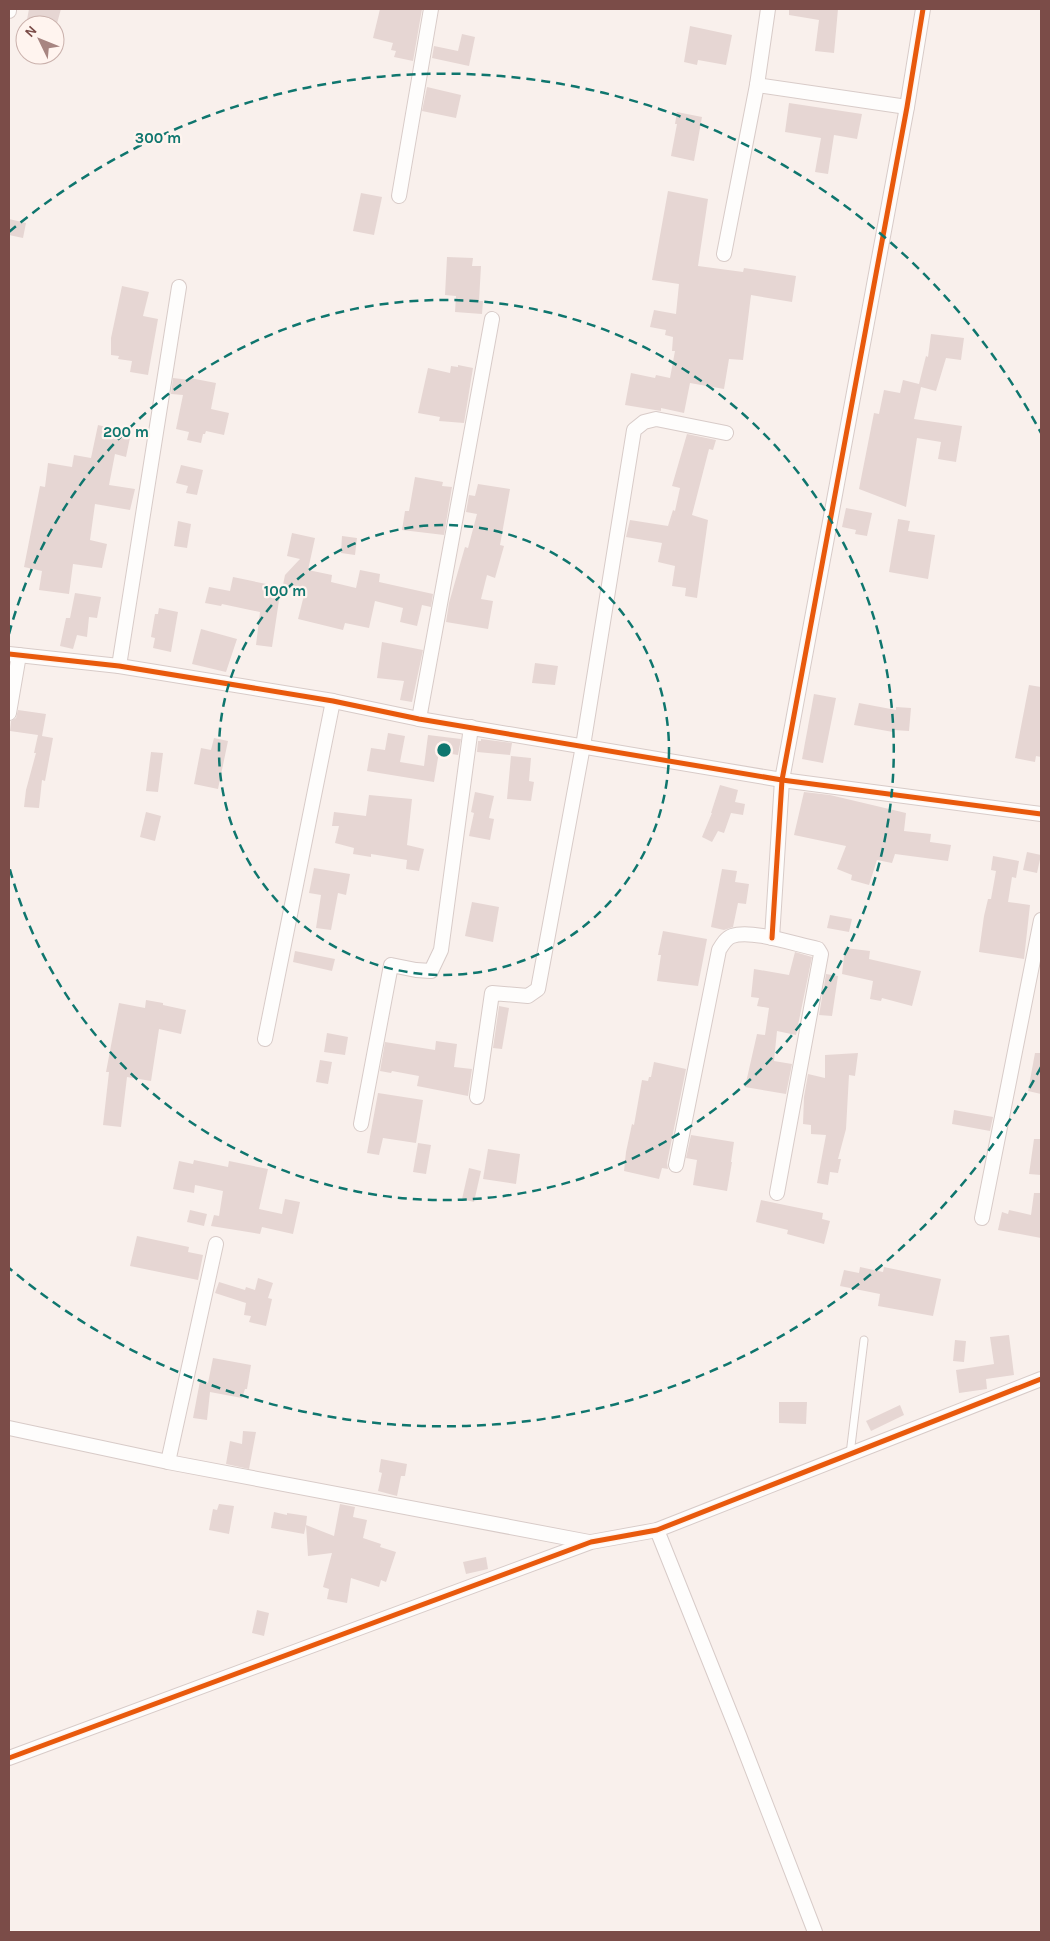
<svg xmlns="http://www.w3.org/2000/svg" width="1050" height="1941" font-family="Karla,sans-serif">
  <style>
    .building { fill: #e6d6d3 }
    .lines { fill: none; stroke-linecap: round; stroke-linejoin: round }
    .lane-casing { stroke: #d8cbc8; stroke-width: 9 }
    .street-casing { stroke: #d8cbc8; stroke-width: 16 }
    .lane { stroke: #fefdfc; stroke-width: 7 }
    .street { stroke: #fefdfc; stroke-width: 14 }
    .cycleway-casing { stroke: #fff4ef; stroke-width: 8 }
    .cycleway { stroke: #e8590c; stroke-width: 5 }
    .ring { fill: none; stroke: #0f766e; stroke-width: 2.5; stroke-dasharray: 9 6 }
    .centre { fill: #0f766e; stroke: #fff4ef; stroke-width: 2.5 }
    .ring-label { font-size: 15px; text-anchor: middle; font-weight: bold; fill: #0f766e; stroke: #fff4ef; stroke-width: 4.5; stroke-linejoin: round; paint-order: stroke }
  </style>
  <rect width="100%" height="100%" fill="#f9f0ec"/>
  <g class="building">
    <polygon points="29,9 61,9 56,27 55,25 26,25"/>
    <polygon points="380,9 422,9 413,61 394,57 396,51 391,50 393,43 373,38"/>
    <polygon points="789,9 838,9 834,53 815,51 819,20 789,15"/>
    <polygon points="690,26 732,35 726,65 698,60 697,65 684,62"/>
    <polygon points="462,34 475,37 469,66 432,58 434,46 458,51"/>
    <polygon points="427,87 461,95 456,118 422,111"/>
    <polygon points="789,103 862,114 857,139 834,135 828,174 815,172 821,138 785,132"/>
    <polygon points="677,112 702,117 694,161 671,156 677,124 675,124"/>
    <polygon points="668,191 708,199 698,266 743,272 744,268 796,276 792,302 751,295 743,360 729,359 724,389 690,383 684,413 661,408 661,411 625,405 631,373 655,378 656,375 670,378 675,351 672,351 673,337 665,335 666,330 650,327 654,310 676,314 679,284 652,280"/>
    <polygon points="361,193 382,197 374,235 353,231"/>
    <polygon points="9,219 26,223 23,238 9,235"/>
    <polygon points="447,257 473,258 472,266 481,266 479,301 483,301 482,314 455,312 456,296 445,295"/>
    <polygon points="122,286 149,292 143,316 158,319 148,375 130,372 132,361 118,359 119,356 111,355 111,338"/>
    <polygon points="931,334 964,338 961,360 946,358 936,391 921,387 914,419 962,426 956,462 938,459 941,442 917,438 906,507 859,489 874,413 879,414 884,390 900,393 903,380 919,384 926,356 928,357"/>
    <polygon points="458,365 473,368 464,423 439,421 440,417 418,413 428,368 450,373 451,366 458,367"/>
    <polygon points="173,378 190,380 190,378 216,383 211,409 229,413 224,435 206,431 205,434 203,434 201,443 187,440 189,432 176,429 183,395 171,394"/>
    <polygon points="98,425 131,433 126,457 115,454 109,485 135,489 130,510 95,504 90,540 107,544 102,568 73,564 69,594 39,590 42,571 24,567 40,486 45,487 48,463 72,467 74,455 91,458"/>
    <polygon points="687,434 716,440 713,450 709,449 692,515 708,520 697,598 685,596 686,588 672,586 675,566 658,562 662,543 626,537 630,520 668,526 673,510 675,511 680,488 672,486"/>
    <polygon points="181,465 203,470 197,495 186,493 188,486 176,483"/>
    <polygon points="415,477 443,482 442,486 452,487 444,535 402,530 405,511 409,511"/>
    <polygon points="478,484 510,489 500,545 504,546 495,578 487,575 481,599 493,601 488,629 446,622 449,603 465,547 468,548 477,514 466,512 469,495 475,496"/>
    <polygon points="846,508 872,513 867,536 855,534 856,530 842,527"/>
    <polygon points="898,519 910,521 908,531 935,535 928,579 889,572"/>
    <polygon points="178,521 191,524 187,548 174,546"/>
    <polygon points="292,533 315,538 308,570 332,575 331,582 356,588 360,570 380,574 379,582 433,594 431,607 422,605 417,626 400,622 403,608 375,601 369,628 345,623 343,630 298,619 305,591 283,585 285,575 300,559 287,556"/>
    <polygon points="342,536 357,538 355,555 341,553"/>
    <polygon points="233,577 281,587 272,647 256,645 260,612 222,604 221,606 205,603 209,587 230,591"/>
    <polygon points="75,593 101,597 97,618 89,617 87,637 77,635 73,649 60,646 66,618 70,618"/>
    <polygon points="159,608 178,612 171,652 153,648 155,638 151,637 155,614 158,614"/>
    <polygon points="201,629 237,639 226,672 192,664"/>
    <polygon points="382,642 423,650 412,702 400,700 404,681 377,678"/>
    <polygon points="535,663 558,666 555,685 532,683"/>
    <polygon points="1029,685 1041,687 1041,757 1036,756 1035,762 1015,758"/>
    <polygon points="814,694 836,698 823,763 802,759"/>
    <polygon points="859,703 896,710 896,707 911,708 909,731 893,730 893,732 854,725"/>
    <polygon points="18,710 46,714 42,736 53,738 45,781 42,780 39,808 24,807 26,790 36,753 34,753 38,735 10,731 11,721 16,718"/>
    <polygon points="388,733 405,736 400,762 424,766 428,735 461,739 458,755 439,752 434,782 367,771 371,748 385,750"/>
    <polygon points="214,738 228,741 218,789 194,784 201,748 211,750"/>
    <polygon points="481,739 512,743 510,755 477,752 478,741 481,741"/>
    <polygon points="151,752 163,753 158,792 146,791"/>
    <polygon points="511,756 531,758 529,781 534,782 531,801 507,799"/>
    <polygon points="720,785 738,790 735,802 745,804 743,815 731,813 724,833 718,831 712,842 702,837 712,813 711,813"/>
    <polygon points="475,792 494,796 489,818 494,819 490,840 469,836 474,813 471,812"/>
    <polygon points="804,792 830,795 906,813 904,831 931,834 930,842 951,845 948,861 895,854 892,863 877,860 869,885 851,880 852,875 837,869 846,846 794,835"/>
    <polygon points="369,795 412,799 407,845 424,849 419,871 406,869 407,860 371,854 371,857 353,854 354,848 335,843 339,826 332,826 334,812 366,816"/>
    <polygon points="146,812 161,816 155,841 140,837"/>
    <polygon points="1027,852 1041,855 1037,873 1023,870"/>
    <polygon points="993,856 1019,861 1016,878 1012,877 1008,902 1030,905 1024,959 979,952 984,916 988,899 991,899 996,871 991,870"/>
    <polygon points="314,868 350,874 346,895 338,893 331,930 316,928 321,895 309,893"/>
    <polygon points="722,869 737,871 735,882 749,884 746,904 738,903 733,927 724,930 711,927"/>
    <polygon points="472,902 499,907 493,942 465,936"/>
    <polygon points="830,915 852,919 849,932 827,928"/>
    <polygon points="663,931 707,939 698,986 657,981 661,955 658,955"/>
    <polygon points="845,948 870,951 869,959 921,971 912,1006 882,998 881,1001 870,999 873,981 842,974"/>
    <polygon points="295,951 335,959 332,971 293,962"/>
    <polygon points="795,952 812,957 796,1035 777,1031 774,1061 792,1064 786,1094 745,1087 757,1034 765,1035 769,1008 757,1006 759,998 751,997 754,969 789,975"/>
    <polygon points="826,974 838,976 832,1016 819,1015"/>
    <polygon points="146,1000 163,1003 163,1005 186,1010 181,1034 159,1029 151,1081 127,1077 121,1127 103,1125 109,1072 106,1072 119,1003 145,1008"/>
    <polygon points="499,1006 509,1008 502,1049 493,1048"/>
    <polygon points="327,1033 348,1037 345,1055 324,1052"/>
    <polygon points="436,1041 457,1044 454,1067 472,1069 468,1096 417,1086 419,1076 392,1071 391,1073 380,1071 385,1042 435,1050"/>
    <polygon points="858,1053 855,1076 849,1075 846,1129 838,1159 841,1159 838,1173 830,1172 828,1185 817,1183 826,1135 811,1134 811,1125 803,1124 804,1097 808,1074 825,1078 825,1055"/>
    <polygon points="1035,1053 1041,1053 1041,1094 1028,1091"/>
    <polygon points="320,1060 332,1062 328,1084 316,1082"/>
    <polygon points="654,1062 686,1069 667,1163 668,1169 662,1168 659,1179 624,1171 626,1152 632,1124 634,1125 642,1080 648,1081 649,1077 651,1077"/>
    <polygon points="378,1093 423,1100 416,1143 383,1138 379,1155 367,1153"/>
    <polygon points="954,1110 993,1117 990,1131 952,1124"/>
    <polygon points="691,1135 734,1142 731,1162 732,1162 727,1191 693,1185 697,1160 686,1158"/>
    <polygon points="1034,1139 1041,1139 1041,1175 1029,1174"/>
    <polygon points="418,1143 431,1145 426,1174 413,1172"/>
    <polygon points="488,1149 520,1154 516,1184 483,1179"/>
    <polygon points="194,1160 228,1167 229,1161 268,1169 259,1209 282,1214 285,1199 300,1202 293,1234 262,1227 260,1234 211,1226 214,1215 219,1216 223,1191 195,1185 194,1193 173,1189 179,1161 193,1164"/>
    <polygon points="469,1168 481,1171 474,1202 462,1199"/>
    <polygon points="1034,1193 1041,1193 1041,1238 998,1230 1002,1212 1008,1214 1009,1210 1031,1215"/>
    <polygon points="761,1200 823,1213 822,1219 830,1221 824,1244 787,1234 788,1230 756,1222"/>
    <polygon points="190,1210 207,1214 204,1226 187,1222"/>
    <polygon points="137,1236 189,1247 188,1252 203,1255 198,1280 130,1266"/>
    <polygon points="860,1267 883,1272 884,1267 941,1279 933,1316 878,1306 880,1294 840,1286 844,1270 859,1273"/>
    <polygon points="258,1278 273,1283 268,1298 272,1299 266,1326 249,1322 251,1316 244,1315 246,1303 215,1293 219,1282 245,1290 246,1287 255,1290"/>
    <polygon points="1009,1335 1014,1375 986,1379 987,1389 959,1393 956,1370 994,1364 990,1337"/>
    <polygon points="955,1340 966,1341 964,1362 953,1361"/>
    <polygon points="213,1358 251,1365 247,1389 245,1389 242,1398 210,1392 207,1420 193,1418 200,1381 208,1383"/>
    <polygon points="779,1402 807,1402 806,1424 779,1423"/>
    <polygon points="900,1405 904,1415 871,1431 866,1421"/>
    <polygon points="243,1431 256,1432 249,1469 226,1464 230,1441 242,1444"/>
    <polygon points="381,1459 407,1464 405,1476 401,1476 397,1496 378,1491 382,1473 379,1472"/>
    <polygon points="219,1504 234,1506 229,1534 209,1530 213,1509 217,1510"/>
    <polygon points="340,1504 355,1507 353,1517 367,1520 363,1538 381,1544 380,1547 396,1552 386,1582 381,1580 379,1587 351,1578 347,1603 327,1599 329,1589 323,1587 332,1553 308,1556 306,1525 304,1534 271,1528 274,1512 287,1515 287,1513 307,1516 306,1525 334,1536"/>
    <polygon points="486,1557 488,1569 466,1574 463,1562"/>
    <polygon points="257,1610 269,1613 264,1636 252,1633"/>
  </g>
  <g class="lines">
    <g class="lane-casing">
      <polyline id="lane" points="850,1454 864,1340"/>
    </g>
    <g class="street-casing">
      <g id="street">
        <polyline points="9,11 9,9"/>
        <polyline points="757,85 907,107"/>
        <polyline points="399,196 431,9"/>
        <polyline points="724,254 757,85 768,9"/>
        <polyline points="9,654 119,666 333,701 419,719 782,780 1041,814"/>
        <polyline points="119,666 179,287"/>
        <polyline points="9,713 19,655"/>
        <polyline points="419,719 492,319"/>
        <polyline points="772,938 782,780 907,107 923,9"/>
        <polyline points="265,1039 333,701"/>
        <polyline points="477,1097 492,993 528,996 538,989 583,746 634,430 644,422 656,419 726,433"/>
        <polyline points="361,1124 391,965 416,970 431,971 441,950 471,727"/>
        <path d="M676,1165l43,-215c3,-5 7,-12 13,-14 20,-7 65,9 86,13l3,5 -44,239"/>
        <polyline points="982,1218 1041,920"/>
        <polyline points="9,1428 168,1462 589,1542"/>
        <polyline points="168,1462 216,1244"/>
        <polyline points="657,1530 739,1735 815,1932"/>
        <polyline points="9,1758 591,1542 657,1530 1041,1379"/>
      </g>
    </g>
    <use href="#lane" class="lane"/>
    <use href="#street" class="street"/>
    <g class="cycleway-casing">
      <g id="cycleway">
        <polyline points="9,654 119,666 333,701 419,719 782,780 1041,814"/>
        <polyline points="772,938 782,780 907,107 923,9"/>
        <polyline points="9,1758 591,1542 657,1530 1041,1379"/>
      </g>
    </g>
    <use href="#cycleway" class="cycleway"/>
  </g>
  <g class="ring">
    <circle cx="444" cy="750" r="225"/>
    <path d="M9 634A450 450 0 1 1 9 866"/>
    <path d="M1041 1067A676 676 0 0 1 9 1268M9 232A676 676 0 0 1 1041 433"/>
  </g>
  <circle cx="444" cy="750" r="8" class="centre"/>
  <g class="ring-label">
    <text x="158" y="143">300 m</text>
    <text x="126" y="437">200 m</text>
    <text x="285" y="596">100 m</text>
  </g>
  <rect width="1050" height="1941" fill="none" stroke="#7b4c48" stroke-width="20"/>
  <g transform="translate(40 40) rotate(313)"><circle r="24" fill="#fff4ef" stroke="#cab1ac"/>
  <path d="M0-4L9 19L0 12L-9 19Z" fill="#a78581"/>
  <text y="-8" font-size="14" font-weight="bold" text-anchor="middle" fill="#7b4c48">N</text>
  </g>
</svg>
